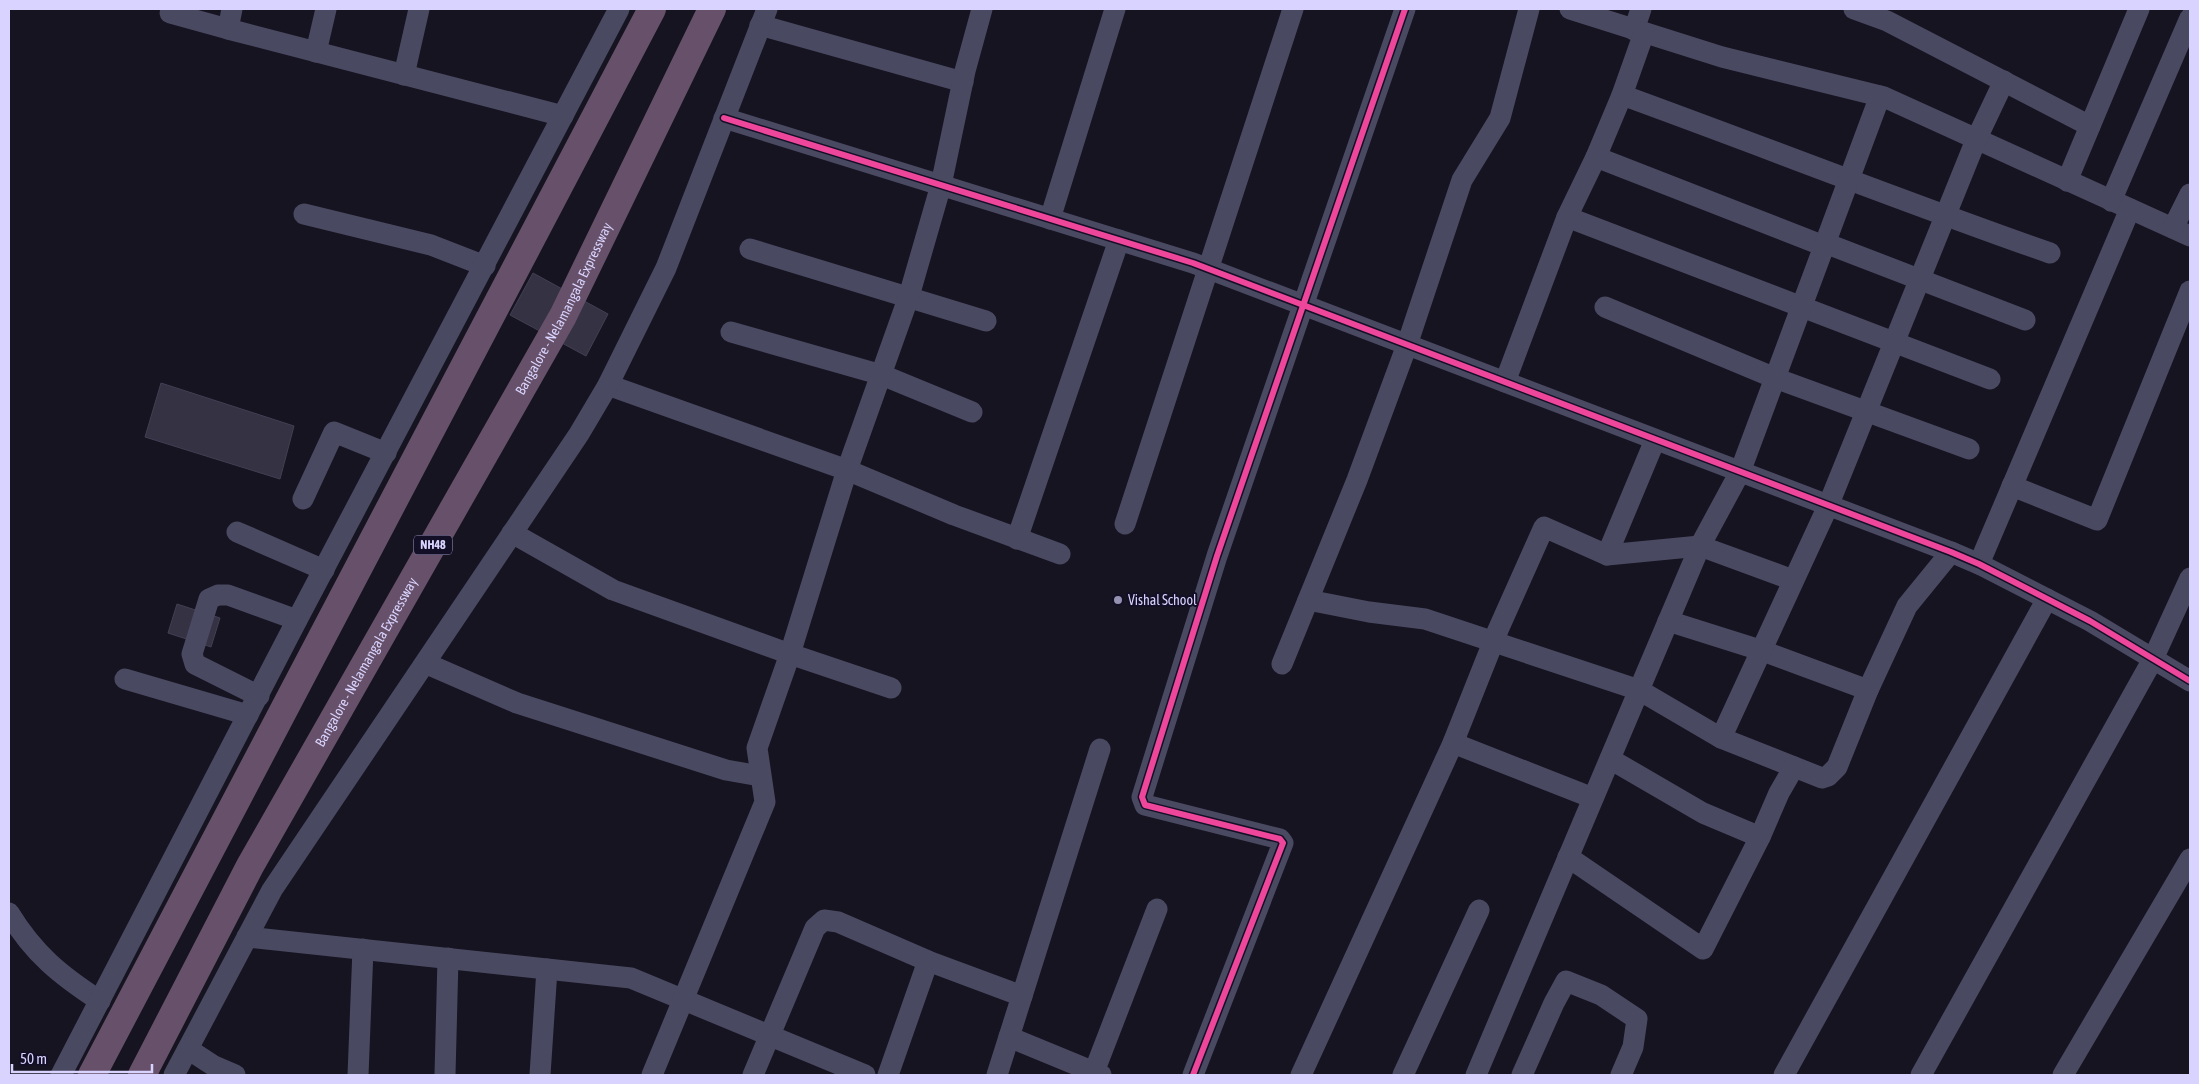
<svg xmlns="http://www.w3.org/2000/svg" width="2199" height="1084" font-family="'Asap Condensed',sans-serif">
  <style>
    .building { fill: #343243; stroke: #433f54 }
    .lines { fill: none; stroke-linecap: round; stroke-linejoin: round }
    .minor { stroke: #4a4962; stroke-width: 21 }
    .highway { stroke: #67516a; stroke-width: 28 }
    .cycleway-casing { stroke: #130f26; stroke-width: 9 }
    .cycleway { stroke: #ed469a; stroke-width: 6 }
    .poi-dot { fill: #9591b1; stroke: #130f26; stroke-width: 2 }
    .labels { text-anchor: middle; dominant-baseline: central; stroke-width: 4; stroke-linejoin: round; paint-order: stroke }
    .shield { fill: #130f26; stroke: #9e99be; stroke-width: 1 }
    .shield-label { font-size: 12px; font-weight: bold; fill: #d9d4ff }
    .street-label { font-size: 14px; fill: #d9d4ff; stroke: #130f26 }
    .poi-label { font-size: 14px; fill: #d9d4ff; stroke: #130f26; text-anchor: start }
  </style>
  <rect width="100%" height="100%" fill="#161421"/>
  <g class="building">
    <polygon points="533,273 608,314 586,356 510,315"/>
    <polygon points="161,383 294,426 280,479 145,437"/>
    <polygon points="177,604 220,618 211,647 168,633"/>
  </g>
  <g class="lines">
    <g class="minor">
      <polyline points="232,9 228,29 563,116"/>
      <polyline points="1570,9 1722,57 1884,97 2190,236"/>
      <polyline points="1854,9 1887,21 2090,126"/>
      <polyline points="170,13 228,29"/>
      <polyline points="760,25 963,82"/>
      <polyline points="1634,30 1641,9"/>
      <polyline points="316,52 326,9"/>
      <polyline points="404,75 419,9"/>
      <path d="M1622,95c143,52 285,108 428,158"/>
      <polyline points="724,118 1193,263 1951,552 1979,564 2090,621 2190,681"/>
      <polyline points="1596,157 1824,246"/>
      <polyline points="2067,181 2139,9"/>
      <polyline points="2111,201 2190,18"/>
      <polyline points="304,214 431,245 485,266"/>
      <polyline points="1567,217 1990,379"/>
      <polyline points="1050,219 1115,9"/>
      <polyline points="2173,228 2190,194"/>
      <polyline points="1825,243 2025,320"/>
      <polyline points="750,249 986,321"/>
      <polyline points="1605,307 1775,378 1969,449"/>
      <polyline points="731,332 882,375 972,412"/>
      <polyline points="1505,382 1567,217 1596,157 1622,95 1644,33"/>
      <polyline points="608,385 847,470 954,515 1060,554"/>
      <polyline points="2012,486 2097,520 2190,291"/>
      <polyline points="303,499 334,432 386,453"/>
      <polyline points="1125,524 1293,9"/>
      <polyline points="237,532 324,570"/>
      <polyline points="512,533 613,590 790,654 891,688"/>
      <polyline points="1017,539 1119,240"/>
      <polyline points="1607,555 1655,440"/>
      <polyline points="1979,564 2130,209"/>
      <polyline points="1308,600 1369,612 1425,619 1639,690 1721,738 1822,778 1828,776 1837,767 1868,690 1907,606 1951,552"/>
      <polyline points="1668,621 1760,650 1868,690"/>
      <polyline points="425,663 517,703 726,770 760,776"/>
      <polyline points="1282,664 1357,480 1407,345 1462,180 1500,118 1529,9"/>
      <polyline points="125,679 248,715"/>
      <polyline points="259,696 195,664 192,654 209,599 218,595 228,595 297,620"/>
      <polyline points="1721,738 1828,506 1976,140 2004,81"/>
      <polyline points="1453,743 1593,798"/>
      <polyline points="1610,759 1703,813 1760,837"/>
      <polyline points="1568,857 1703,949 1760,837 1779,793 1794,767"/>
      <path d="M9,913c25,41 51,62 91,88"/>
      <polyline points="247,937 631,978 865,1075"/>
      <polyline points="1009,1037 1094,1072"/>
      <polyline points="188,1049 214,1066 235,1075"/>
      <polyline points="61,1075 297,620 619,9"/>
      <polyline points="174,1075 272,890 579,434 608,385 666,268 767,9"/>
      <polyline points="358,1075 363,949"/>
      <polyline points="445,1075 448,958"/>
      <polyline points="540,1075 547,969"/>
      <polyline points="652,1075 765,802 757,748 790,654 847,470 909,296 941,185 965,71 982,9"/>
      <polyline points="753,1075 815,928 824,920 838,922 928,961 1022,996"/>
      <polyline points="888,1075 928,961"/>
      <polyline points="997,1075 1100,749"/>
      <polyline points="1101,1075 1094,1072 1157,909"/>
      <polyline points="1193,1075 1283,843 1280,839 1145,805 1142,797 1217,556 1405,9"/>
      <polyline points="1301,1075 1453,743 1498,630 1544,527 1607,555 1700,546 1793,580"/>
      <polyline points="1403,1075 1479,910"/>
      <polyline points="1476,1075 1700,546 1740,472 1880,96"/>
      <polyline points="1522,1075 1554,1003 1566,981 1601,995 1637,1019 1633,1047 1621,1075"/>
      <polyline points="1784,1075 2047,599"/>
      <polyline points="1921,1075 2153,659 2190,578"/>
      <polyline points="2063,1075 2190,859"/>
    </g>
    <g class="highway">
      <polyline points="92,1075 652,9"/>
      <path id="s1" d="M142,1075l108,-209 313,-550 149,-307"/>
    </g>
    <g class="cycleway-casing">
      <g id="cycleway">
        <polyline points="724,118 1193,263 1951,552 1979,564 2090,621 2190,681"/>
        <polyline points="1193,1075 1283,843 1280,839 1145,805 1142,797 1217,556 1405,9"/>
      </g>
    </g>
    <use href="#cycleway" class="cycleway"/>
  </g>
  <circle class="poi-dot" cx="1118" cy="600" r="5"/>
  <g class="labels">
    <rect class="shield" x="414" y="535.5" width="38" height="19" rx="4"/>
    <g class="shield-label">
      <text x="433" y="545">NH48</text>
    </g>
    <g class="street-label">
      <text stroke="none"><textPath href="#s1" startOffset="875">Bangalore - Nelamangala Expressway</textPath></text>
      <text stroke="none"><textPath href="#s1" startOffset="470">Bangalore - Nelamangala Expressway</textPath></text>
    </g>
    <g class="poi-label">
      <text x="1128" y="600">Vishal School</text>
    </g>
  </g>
  <rect width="2199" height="1084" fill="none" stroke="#d9d4ff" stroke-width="20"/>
  <path d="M12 1064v8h140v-8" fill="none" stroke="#d9d4ff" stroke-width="2.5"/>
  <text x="20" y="1064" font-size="15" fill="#d9d4ff" stroke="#130f26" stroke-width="4" paint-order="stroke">50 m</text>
</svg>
